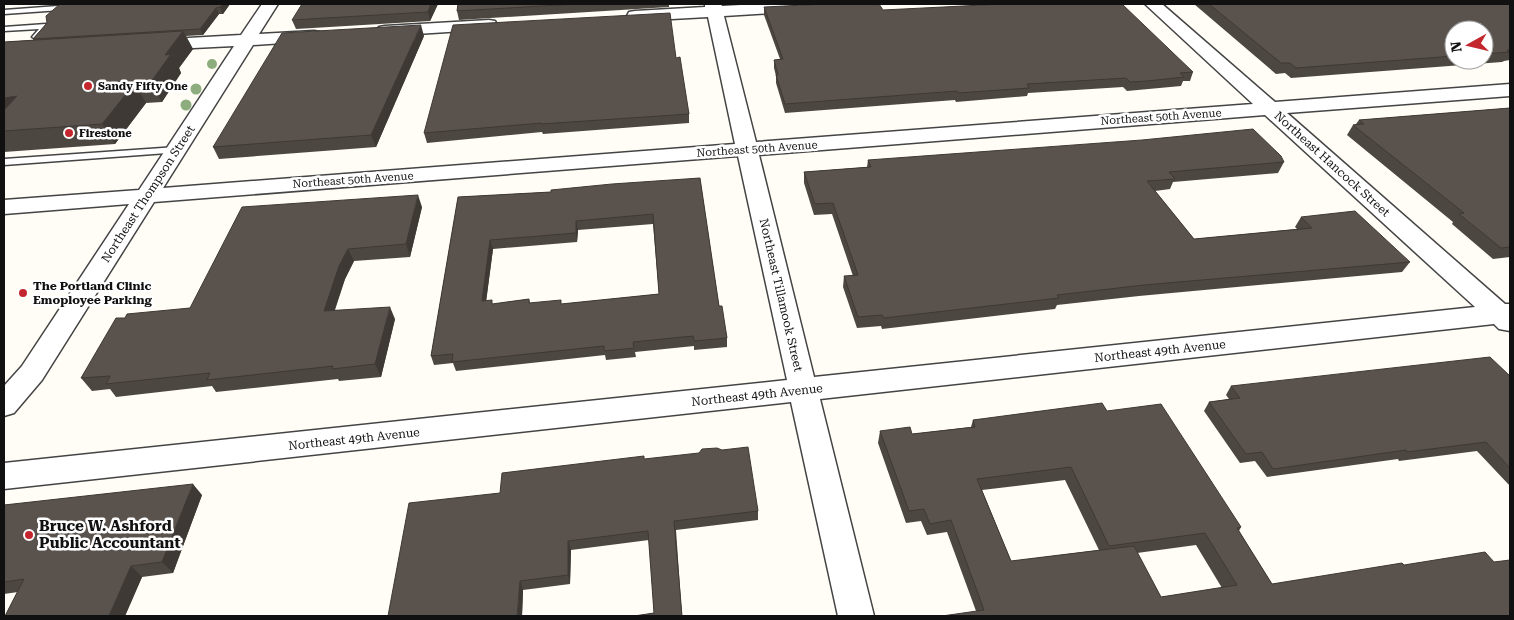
<svg xmlns="http://www.w3.org/2000/svg" width="1514" height="620" font-family="'Roboto Serif',serif">
  <style>
    .lines { fill: none; stroke-linecap: round; stroke-linejoin: round }
    .service-casing { stroke: #444; stroke-width: 3 }
    .minor-casing { stroke: #444; stroke-width: 3 }
    .service { fill: #fff; fill-rule: evenodd }
    .minor { fill: #fff; fill-rule: evenodd }
    .tree { fill: #8dad7f }
    .wall { fill: #4d4742; fill-rule: evenodd }
    .shaded-wall { fill: #3f3936 }
    .building { fill: #5a524d; stroke: #3f3936; fill-rule: evenodd }
    .poi-dot { fill: #c4262e; stroke: #fff; stroke-width: 2 }
    .labels { text-anchor: middle; dominant-baseline: central; stroke-width: 5; stroke-linejoin: round; paint-order: stroke }
    .far-poi-label { font-size: 11px; font-weight: bold; fill: #111; stroke: #fff; text-anchor: start }
    .far-street-label { font-size: 11px; fill: #111; stroke: #fff }
    .street-label { font-size: 12px; fill: #111; stroke: #fff }
    .poi-label { font-size: 12px; font-weight: bold; fill: #111; stroke: #fff; text-anchor: start }
    .near-poi-label { font-size: 15px; font-weight: bold; fill: #111; stroke: #fff; text-anchor: start }
  </style>
  <rect width="100%" height="100%" fill="#fffdf5"/>
  <g class="lines">
    <g class="service-casing">
      <g id="service">
        <polygon points="58,6 61,6 61,10 4,14 4,10"/>
        <polygon points="46,24 50,26 39,39 36,39 32,37 39,29 4,31 4,27"/>
        <polygon points="177,147 182,150 181,152 4,165 4,159"/>
      </g>
    </g>
    <g class="minor-casing">
      <g id="minor">
        <path d="M262,4h16l-19,30 55,-3 6,1 3,4 -3,4 -6,1 -61,4 -90,143 572,-44 -27,-127 -73,4 -6,-1 -2,-4 2,-4 6,-1 70,-4v-3h16l1,2 37,-2h88l-2,3 -6,2 -115,7 32,126 497,-38 -108,-100h17l113,98 235,-18v12l-223,17 218,191h5v27l-11,-2 -5,-5 -674,75 54,217h-36l-47,-214 -787,87v-26l783,-83 -49,-224 -584,46 -112,178 -28,33 -10,3v-30l18,-20 107,-162 -125,10v-14l135,-10 95,-144 -81,4 -6,-1 -3,-4 3,-4 6,-1 88,-5zM1265,115l210,192 -661,70 -55,-222z"/>
        <polygon points="489,20 495,21 497,25 495,29 385,36 379,35 376,31 379,27 385,26"/>
      </g>
    </g>
    <use href="#service" class="service"/>
    <use href="#minor" class="minor"/>
  </g>
  <g class="tree">
    <circle cx="212" cy="64" r="5"/>
    <circle cx="196" cy="89" r="5.5"/>
    <circle cx="186" cy="105" r="5.5"/>
  </g>
  <g class="wall">
    <polygon points="60,4 230,4 223,14 219,14 203,35 186,36 193,49 179,68 181,73 162,102 146,103 115,144 4,152 4,42 33,40 33,39 47,23"/>
    <polygon points="438,4 430,21 296,29 292,20"/>
    <polygon points="458,4 669,4 669,7 459,20 457,11"/>
    <path d="M1194,4h316v56l-6,1 -2,1 -211,16 -6,-5 -9,1zM1454,30h30v30h-30z"/>
    <polygon points="764,7 883,10 1193,72 1190,81 1183,81 1181,86 1127,91 1123,87 1028,93 1027,96 956,102 955,100 785,113 776,83 776,76 774,68 774,60 780,59 764,15"/>
    <polygon points="424,36 376,147 219,159 213,147"/>
    <polygon points="676,58 689,114 689,123 543,134 542,132 427,143 424,133"/>
    <polygon points="1510,108 1510,257 1493,259 1452,224 1453,222 1347,135 1353,125 1356,124 1359,120"/>
    <polygon points="868,160 1284,162 1278,173 1173,182 1170,189 1155,191 1194,239 1297,229 1295,227 1301,217 1410,262 1402,272 1139,296 1057,305 1055,309 882,329 881,326 857,328 843,287 844,276 853,276 832,214 814,215 804,183 804,172 867,167"/>
    <path d="M700,178l19,128 8,32v9l-33,3v-4l-59,6 1,5 -30,3 -1,-5 -149,16 -3,-8 -19,2 -3,-9 27,-159 93,-5zM653,224l6,70 -97,10 -32,-1 -1,-4 -36,5 -7,-3 7,-52 84,-7 1,-12z"/>
    <polygon points="422,207 410,257 354,261 345,279 335,310 395,319 381,377 339,381 338,379 216,392 212,386 116,397 110,389 92,391 81,378 125,318 190,308"/>
    <polygon points="1510,376 1510,486 1477,451 1399,461 1398,459 1267,477 1255,461 1240,463 1204,411 1209,402 1229,399 1226,395 1231,386"/>
    <path d="M1107,411l134,116 -2,4 33,53 132,-19 106,51 -534,-5 -29,-79 -20,3 -6,-14 -15,2 -28,-80 2,-12 32,3 59,-7 2,-7zM1065,480l34,70 -88,11 -29,-71zM1196,545l26,43 -61,9 -24,-44z"/>
    <polygon points="644,459 758,511 758,520 676,530 682,616 634,616 654,613 649,540 571,550 570,584 523,590 522,616 500,493"/>
    <polygon points="202,495 173,573 142,577 125,616 5,616 18,592 4,594 4,505"/>
  </g>
  <g class="shaded-wall">
    <polygon points="223,4 230,4 223,14 220,7"/>
    <polygon points="431,4 438,4 430,21 428,12"/>
    <polygon points="216,8 219,14 203,35 200,29"/>
    <polygon points="421,25 424,36 376,147 371,135"/>
    <polygon points="183,31 193,49 179,68 181,73 162,102 151,82 165,55"/>
    <polygon points="135,83 146,103 115,144 102,124"/>
    <polygon points="17,96 4,119 4,98"/>
    <polygon points="418,195 422,207 410,257 406,244"/>
    <polygon points="576,221 578,230 577,242 576,233"/>
    <polygon points="490,240 493,249 485,310 482,301"/>
    <polygon points="348,249 354,261 345,279 330,323 324,311 339,266"/>
    <polygon points="390,307 395,319 381,377 375,364"/>
    <polygon points="193,484 202,495 173,573 162,562"/>
    <polygon points="568,541 571,550 570,584 568,575"/>
    <polygon points="131,566 142,577 125,616 109,616"/>
    <polygon points="520,581 523,590 522,616 517,616"/>
  </g>
  <g class="building">
    <polygon points="60,4 223,4 220,7 216,8 200,29 33,39 47,23 46,16"/>
    <polygon points="302,4 431,4 428,12 292,20"/>
    <polygon points="458,4 576,4 457,11"/>
    <polygon points="825,4 879,4 883,10 1003,4 1122,4 1193,72 1180,73 1184,77 1147,81 1130,82 1126,78 1027,84 1029,88 958,93 957,91 785,104 776,75 778,75 774,60 783,59 764,7"/>
    <polygon points="1209,4 1510,4 1510,50 1507,50 1509,52 1484,54 1484,30 1454,30 1454,56 1296,68 1290,63 1281,63"/>
    <polygon points="670,13 676,58 680,57 689,114 541,124 541,123 424,133 453,25"/>
    <polygon points="421,25 371,135 213,147 282,33"/>
    <polygon points="183,31 165,55 171,54 151,82 135,83 102,124 4,131 4,110 17,96 4,98 4,42"/>
    <polygon points="1510,108 1510,247 1501,248 1459,214 1464,213 1353,125 1364,124 1359,120"/>
    <polygon points="1253,129 1281,156 1284,162 1169,172 1175,179 1147,181 1194,239 1312,228 1301,217 1355,211 1410,262 1144,285 1057,295 1059,298 884,318 882,315 858,317 844,276 858,275 833,203 815,204 804,172 871,167 868,160 1142,140"/>
    <path d="M700,178l19,128h3l5,32 -33,3 -1,-5 -60,6 1,6 -30,3v-5l-152,16 1,-8 -22,2 27,-159 93,-5v-2l61,-6zM653,214l6,80 -98,10v-4l-32,3v-4l-37,5v-4l-10,1 8,-61 86,-7v-12z"/>
    <polygon points="418,195 406,244 348,249 339,266 324,311 390,307 375,364 332,369 333,366 207,380 210,373 106,384 110,376 81,378 116,318 125,318 127,314 190,308 242,207"/>
    <polygon points="1490,357 1510,376 1510,468 1486,442 1407,452 1406,450 1273,469 1262,452 1246,454 1209,402 1240,398 1231,386"/>
    <path d="M1102,403l5,8 54,-7 80,123 -4,1 35,56 130,-21 2,2 81,-13 9,10 16,-2v56h-568l42,-6 -33,-90 -21,4 -6,-15 -15,2 -29,-80 30,-4 2,7 63,-7 -2,-7zM1071,467l38,79 96,-13 32,52 -76,12 -27,-51 -123,15 -34,-82z"/>
    <polygon points="748,447 758,511 674,521 682,616 634,616 654,613 648,531 568,541 568,575 520,581 517,616 388,616 409,503 500,493 502,473 644,456 644,459 699,453 702,449 717,448 722,450"/>
    <polygon points="193,484 162,562 131,566 109,616 5,616 24,579 4,582 4,505"/>
  </g>
  <g class="poi-dot">
    <circle cx="88" cy="86" r="5"/>
    <circle cx="69" cy="133" r="5"/>
    <circle cx="23" cy="293" r="5"/>
    <circle cx="29" cy="535" r="5"/>
  </g>
  <g class="labels">
    <g class="far-poi-label">
      <text x="98" y="86">Sandy Fifty One</text>
      <text x="79" y="133">Firestone</text>
    </g>
    <g class="far-street-label">
      <text transform="translate(1161 117) rotate(-4)">Northeast 50th Avenue</text>
      <text transform="translate(757 149) rotate(-4)">Northeast 50th Avenue</text>
      <text transform="translate(353 180) rotate(-4)">Northeast 50th Avenue</text>
    </g>
    <g class="street-label">
      <text transform="translate(1332 164) rotate(42)">Northeast Hancock Street</text>
      <text transform="translate(148 194) rotate(-57)">Northeast Thompson Street</text>
      <text transform="translate(781 295) rotate(77)">Northeast Tillamook Street</text>
      <text transform="translate(1160 351) rotate(-6)">Northeast 49th Avenue</text>
      <text transform="translate(757 395) rotate(-6)">Northeast 49th Avenue</text>
      <text transform="translate(354 439) rotate(-6)">Northeast 49th Avenue</text>
    </g>
    <g class="poi-label">
      <text x="33" y="286">The Portland Clinic<tspan x="33" dy="14">Emoployee Parking</tspan></text>
    </g>
    <g class="near-poi-label">
      <text x="39" y="526">Bruce W. Ashford<tspan x="39" dy="17">Public Accountant</tspan></text>
    </g>
  </g>
  <rect width="1514" height="620" fill="none" stroke="#111111" stroke-width="10"/>
  <g transform="translate(1469 45) rotate(262)"><circle r="24" fill="#ffffff" stroke="#a0a0a0"/>
  <path d="M0-4L9 19L0 12L-9 19Z" fill="#c4262e"/>
  <text y="-8" font-size="14" font-weight="bold" text-anchor="middle" fill="#111111">N</text>
  </g>
</svg>
